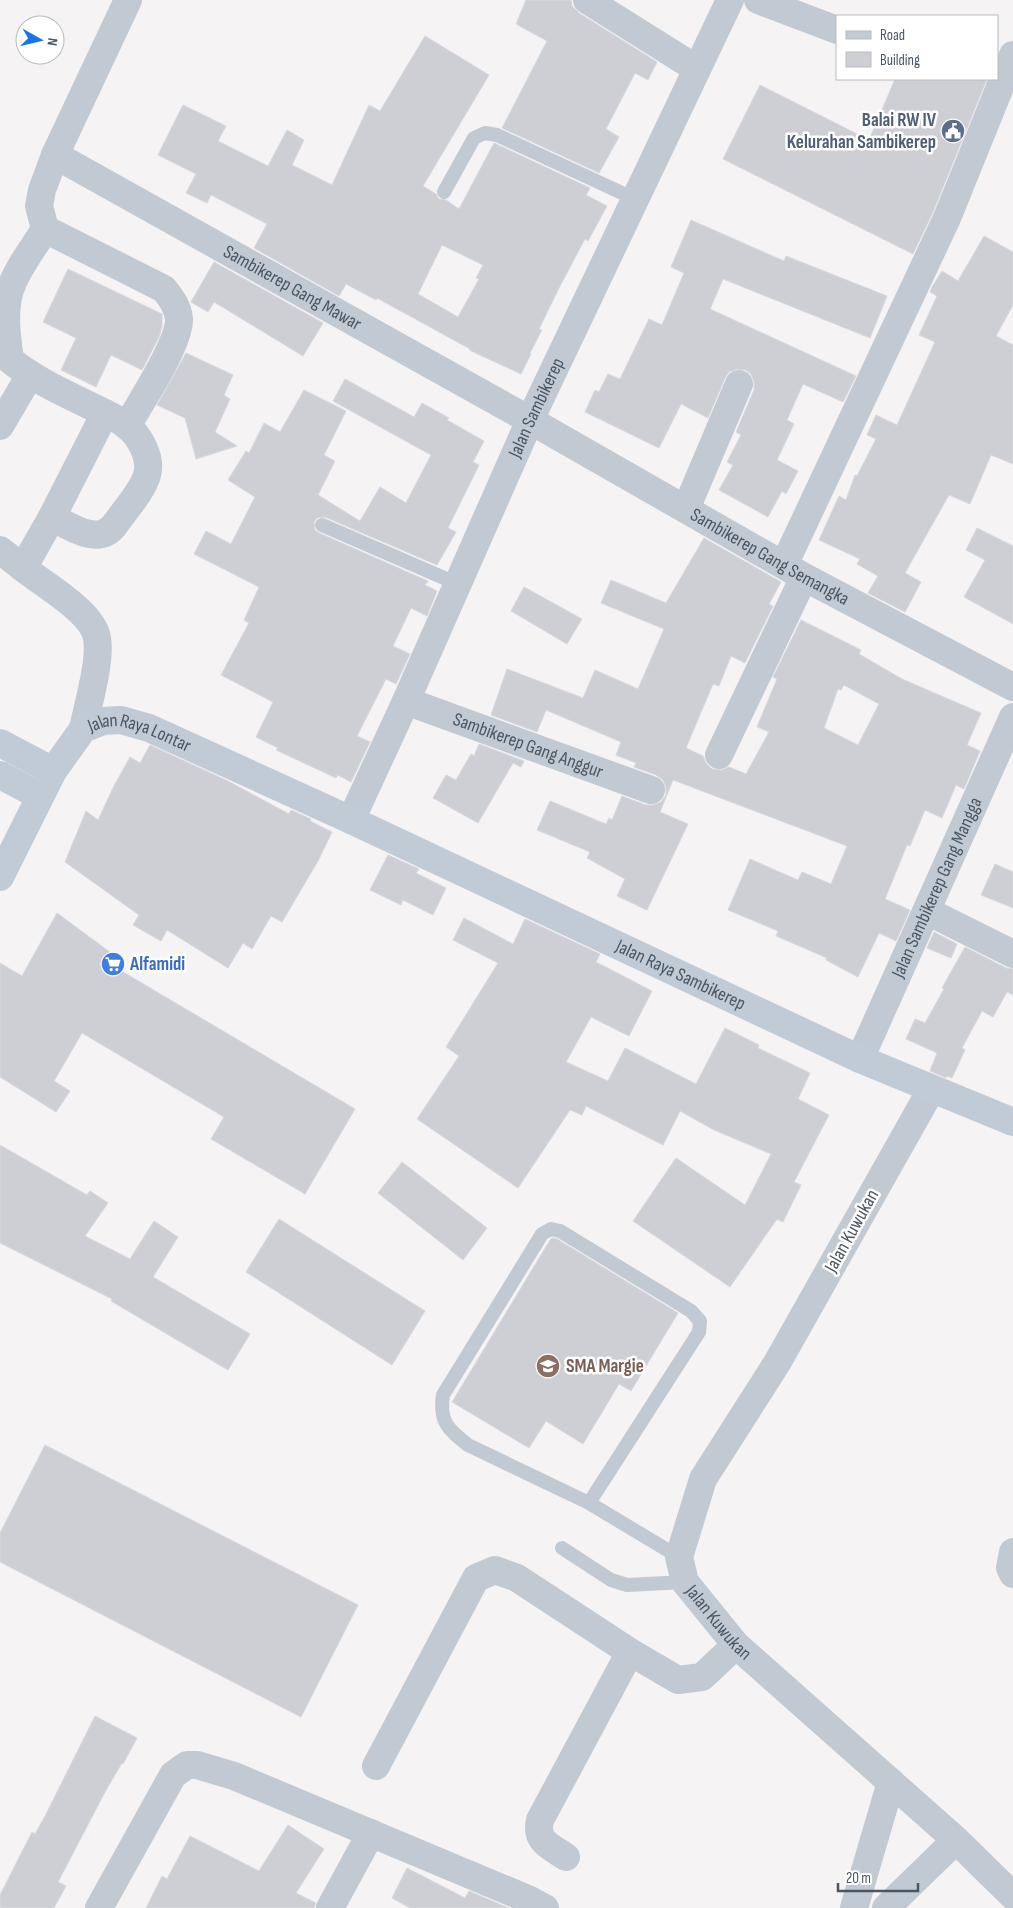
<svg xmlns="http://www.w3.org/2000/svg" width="1013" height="1908" font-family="'Sofia Sans Condensed',sans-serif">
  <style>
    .building { fill: #cdcfd5; stroke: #d7d9de; fill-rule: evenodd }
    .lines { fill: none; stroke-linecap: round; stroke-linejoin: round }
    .lane { stroke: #c1cad2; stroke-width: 14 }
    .street { stroke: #c1cad2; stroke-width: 28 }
    .secondary { stroke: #c1cbd6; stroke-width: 28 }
    .labels { text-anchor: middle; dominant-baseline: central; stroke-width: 5; stroke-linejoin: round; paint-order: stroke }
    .service-label { font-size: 19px; font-weight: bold; fill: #4e5e75; stroke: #fff; text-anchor: end }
    .street-label { font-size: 19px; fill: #4a5661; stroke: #fff }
    .shop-label { font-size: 19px; font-weight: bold; fill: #366cbe; stroke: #fff; text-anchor: start }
    .education-label { font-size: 19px; font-weight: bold; fill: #785e54; stroke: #fff; text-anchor: start }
  </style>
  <rect width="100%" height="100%" fill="#f5f3f3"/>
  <g class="building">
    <polygon points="526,0 571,0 572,6 579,13 657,62 648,80 635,73 606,129 619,137 599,173 502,128 547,41 516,24"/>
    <path d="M425,36l64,39 -66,111 13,8 3,5 7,1 13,9 35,-66 96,45 -4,7 21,11 -19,35 -3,-2 -25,47 -21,43 3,1 -12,23 1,1 -10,20 -52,-24 1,-1 -93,-51 -1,2 -30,-16 -7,12 -85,-48 13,-24 -56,-29 -4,8 -21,-10 10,-19 -38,-19 25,-50 43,21 -8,15 50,25 19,-36 17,10 -12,25 40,20 37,-80 11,6zM442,245l41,20 -7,13 3,1 -21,38 -40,-23z"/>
    <polygon points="895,79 987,79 933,212 913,254 723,159 760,85 869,140"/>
    <polygon points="691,220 784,261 786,256 887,296 870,338 723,279 710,309 856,376 843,402 803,384 787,420 794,424 777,460 798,471 786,494 782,491 768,517 719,490 733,465 727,462 741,435 736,432 754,390 754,382 751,374 746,370 737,369 729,372 725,378 708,418 681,404 659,448 585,412 595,390 599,392 608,374 620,379 649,319 662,325 684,273 671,267"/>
    <polygon points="984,236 1013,252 1013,305 996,336 1013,345 1013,464 991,455 970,504 949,495 905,573 921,582 905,612 868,593 878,576 857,564 860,559 819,540 839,496 846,500 855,475 857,476 876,439 867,435 876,415 897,425 935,342 919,335 937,296 930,292 932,287 942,271 958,281"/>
    <polygon points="214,262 323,323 303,356 214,302 208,312 191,302"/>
    <polygon points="68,269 162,314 162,326 159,337 142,370 111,355 96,387 61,370 76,338 43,322"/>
    <polygon points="186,353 233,375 224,395 230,399 215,432 237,446 196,459 185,418 157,405"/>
    <polygon points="345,379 414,417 422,403 449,418 447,420 484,441 473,462 479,465 448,528 456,532 437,565 325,517 317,518 314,522 315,530 319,533 428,581 425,585 437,591 427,616 411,608 393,646 410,654 396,684 386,679 357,736 370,742 351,782 338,775 336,778 276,750 278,748 256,737 273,702 221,675 249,623 244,620 259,587 194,554 206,531 231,544 255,497 228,480 246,451 249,453 264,423 280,432 304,390 346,411 324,455 335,461 318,495 360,521 380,487 406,503 431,455 333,401"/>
    <polygon points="977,528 1013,546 1013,624 964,597 985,560 966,550"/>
    <path d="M704,538l77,44 -12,22 4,2 -28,57 -14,-7 -12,30 -6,-2 -27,64 17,8 3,7 6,6 9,1 8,-3 17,7 23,-42 -12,-5 20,-48 -4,-2 28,-57 60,30 -2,4 43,25 79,34 -14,32 13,6 -16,38 -8,-4 -14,33 -17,-8 -15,36 -3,-1 -22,54 25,11 -14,31 -17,-8 -21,44 -32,-17 1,-2 -51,-22 2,-5 -50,-21 22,-51 48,21 4,-8 29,12 16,-38 -174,-66 -13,32 28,12 -41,86 -30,-14 8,-17 -38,-21 3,-6 -53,-22 13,-29 56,23 3,-6 3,2 10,-24 24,9h7l8,-3 5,-7v-7l-3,-8 -7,-5 -22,-8 2,-4 -20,-8 5,-13 -75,-32 -9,22 -46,-17 16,-46 76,29 12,-28 43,19 26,-60 -63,-26 10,-23 55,23zM844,685l35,19 -21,41 -34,-17 14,-39 3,1z"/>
    <polygon points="524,587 582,619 567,644 511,611"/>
    <polygon points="479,744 524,761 521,767 513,763 478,823 433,798 446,775 456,780 471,754 474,756"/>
    <polygon points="150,745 228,781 289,814 291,810 311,819 310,821 332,832 318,861 282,922 271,916 252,949 243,943 228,968 167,930 161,941 133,925 139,915 65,862 86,811 98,820 114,786 130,757 140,763"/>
    <polygon points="388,855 419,869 416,873 446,888 433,915 403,900 401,905 370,890"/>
    <polygon points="995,864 1013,872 1013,908 981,895"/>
    <polygon points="57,913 118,958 113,966 355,1109 305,1194 211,1139 224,1117 82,1033 54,1081 70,1091 56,1112 0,1077 0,963 22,976"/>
    <polygon points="464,918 513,944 525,919 600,954 596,962 652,991 629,1036 591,1017 566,1062 608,1081 625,1048 696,1084 725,1028 759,1045 758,1048 810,1073 798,1099 829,1115 794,1182 801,1185 783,1222 777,1219 730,1287 633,1221 676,1158 745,1205 771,1154 714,1130 680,1111 663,1145 586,1106 582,1115 570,1110 518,1188 417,1119 459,1056 446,1047 498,963 453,940"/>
    <polygon points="934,932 957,944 951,958 927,948"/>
    <polygon points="965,947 1006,968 1013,969 1013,995 1007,992 993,1017 982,1011 962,1048 965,1050 952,1078 947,1076 946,1078 930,1071 937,1053 906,1039 915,1019 925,1023 944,989 942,988"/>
    <polygon points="0,1145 87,1195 90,1191 108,1203 85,1236 130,1259 154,1221 178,1237 153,1277 250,1334 228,1370 111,1301 112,1299 0,1243"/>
    <polygon points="402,1162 487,1228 463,1260 378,1193"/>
    <polygon points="279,1219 425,1311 392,1365 246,1272"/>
    <polygon points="552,1238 557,1239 678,1313 631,1391 619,1384 583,1444 546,1421 529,1448 452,1402 550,1240"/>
    <polygon points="45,1445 358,1605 301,1717 0,1562 0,1533"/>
    <polygon points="95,1716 137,1738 123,1764 122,1763 105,1792 58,1882 66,1886 54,1908 0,1908 0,1895 32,1832 35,1834 45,1816"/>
    <polygon points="288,1825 324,1849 296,1893 316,1903 314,1908 146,1908 162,1876 167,1879 190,1836 259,1871"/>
    <polygon points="407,1868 465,1898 469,1891 509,1908 410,1908 392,1898"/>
  </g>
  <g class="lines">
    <g class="lane">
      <polyline points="444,192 474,138 485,133 497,135 635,199"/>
      <polyline points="322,525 458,584"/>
      <path d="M589,1503l110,-171 1,-11 -9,-10 -131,-80 -9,-2 -9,5 -99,161c-4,27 5,34 25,50l121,58 90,54"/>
      <polyline points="562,1548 611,1580 627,1585 685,1582"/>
    </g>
    <g class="street">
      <polyline points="587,0 697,69"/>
      <polyline points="758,0 837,30"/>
      <path id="s1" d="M55,155l471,263 278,159 209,110"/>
      <path d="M45,229c-12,20 -28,39 -35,61 -7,22 -3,48 0,70 25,20 54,33 83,47 11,6 24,11 33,18 14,11 26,33 21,50 -4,15 -22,35 -31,48 -16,24 -44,5 -64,-6l-29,51c20,16 70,44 74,70 4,23 -9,67 -14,91"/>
      <polyline points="0,426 30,375"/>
      <path d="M127,426c13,-23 53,-83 52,-107 -1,-12 -8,-21 -15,-30l-119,-60 -6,-23 3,-16 13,-35 73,-155"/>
      <polyline points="686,509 739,384"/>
      <polyline points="52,517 105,413"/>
      <polyline points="0,550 23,568"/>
      <polyline points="784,565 947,218 1013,55"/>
      <path id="s2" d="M406,701l245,89"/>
      <polyline points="719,755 804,577"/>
      <path id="s3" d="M351,820l55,-119 124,-281 200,-420"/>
      <polyline points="927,911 1013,954"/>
      <path id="s4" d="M860,1059l153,-342"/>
      <path id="s5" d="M931,1090l-154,273 -74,116 -24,78 6,25 51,63 220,195 57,56"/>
      <polyline points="1013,1552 1010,1568 1013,1574"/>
      <polyline points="376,1766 476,1578 495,1570 517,1578 630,1652 678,1680 702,1677 736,1645"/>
      <path d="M566,1857c-16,-11 -31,-15 -26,-37l90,-168"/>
      <polyline points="99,1908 173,1775 187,1765 197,1765 234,1776 530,1900 545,1908"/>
      <polyline points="330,1908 371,1833"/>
      <polyline points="854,1908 891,1782"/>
      <polyline points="886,1908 956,1840"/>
    </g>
    <g class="secondary">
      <polyline points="0,743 53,771"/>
      <polyline points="0,775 40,796"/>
      <path id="s6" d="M0,877l53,-106 30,-42 20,-8 18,-1 28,8 202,92 509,239 153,63"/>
    </g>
  </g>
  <defs>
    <g id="civic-disc" transform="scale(1.25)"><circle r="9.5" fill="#5c6f8a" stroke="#fff"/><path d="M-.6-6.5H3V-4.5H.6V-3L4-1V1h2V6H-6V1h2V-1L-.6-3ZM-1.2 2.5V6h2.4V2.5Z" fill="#fff"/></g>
    <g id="supermarket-disc" transform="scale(1.25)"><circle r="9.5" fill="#3f7fe0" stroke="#fff"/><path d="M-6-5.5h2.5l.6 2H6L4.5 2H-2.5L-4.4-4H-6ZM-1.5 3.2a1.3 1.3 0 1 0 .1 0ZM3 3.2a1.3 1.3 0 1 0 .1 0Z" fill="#fff"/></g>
    <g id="school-disc" transform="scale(1.25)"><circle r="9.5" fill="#8d6e63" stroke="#fff"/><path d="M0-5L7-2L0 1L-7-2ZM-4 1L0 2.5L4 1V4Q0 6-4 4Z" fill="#fff"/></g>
  </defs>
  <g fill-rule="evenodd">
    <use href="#civic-disc" x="953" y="131"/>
    <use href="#supermarket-disc" x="113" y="964"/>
    <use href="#school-disc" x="548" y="1366"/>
  </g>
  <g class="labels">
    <g class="service-label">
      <text x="936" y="120">Balai RW IV<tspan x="936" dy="22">Kelurahan Sambikerep</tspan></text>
    </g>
    <g class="street-label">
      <text stroke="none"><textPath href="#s1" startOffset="272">Sambikerep Gang Mawar</textPath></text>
      <text stroke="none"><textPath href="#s3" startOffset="452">Jalan Sambikerep</textPath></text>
      <text stroke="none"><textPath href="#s1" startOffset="820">Sambikerep Gang Semangka</textPath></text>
      <text stroke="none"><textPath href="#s6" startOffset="230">Jalan Raya Lontar</textPath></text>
      <text stroke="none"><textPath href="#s2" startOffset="130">Sambikerep Gang Anggur</textPath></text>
      <text stroke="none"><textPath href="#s4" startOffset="188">Jalan Sambikerep Gang Mangga</textPath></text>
      <text stroke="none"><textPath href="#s6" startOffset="825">Jalan Raya Sambikerep</textPath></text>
      <text transform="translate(852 1231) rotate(-61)">Jalan Kuwukan</text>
      <text stroke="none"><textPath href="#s5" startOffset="611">Jalan Kuwukan</textPath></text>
    </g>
    <g class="shop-label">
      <text x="130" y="964">Alfamidi</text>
    </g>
    <g class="education-label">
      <text x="566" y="1366">SMA Margie</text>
    </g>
  </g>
  <rect x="836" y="15" width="162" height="65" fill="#ffffff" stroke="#b7bbc0"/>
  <rect x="846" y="31" width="25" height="8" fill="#c1cbd6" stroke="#b7bbc0"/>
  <text x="880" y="40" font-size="15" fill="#4a5661">Road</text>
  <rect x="846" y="52" width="25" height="15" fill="#cdcfd5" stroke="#b7bbc0"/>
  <text x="880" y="65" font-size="15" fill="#4a5661">Building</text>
  <g transform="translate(40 40) rotate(98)"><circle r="24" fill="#ffffff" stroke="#b7bbc0"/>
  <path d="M0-4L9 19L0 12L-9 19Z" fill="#1a73e8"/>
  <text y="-8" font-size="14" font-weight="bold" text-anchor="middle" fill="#4a5661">N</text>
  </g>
  <path d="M838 1883v8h80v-8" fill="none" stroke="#4a5661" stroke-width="2.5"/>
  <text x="846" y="1883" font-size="15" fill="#4a5661" stroke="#ffffff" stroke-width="4" paint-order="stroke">20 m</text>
</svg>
